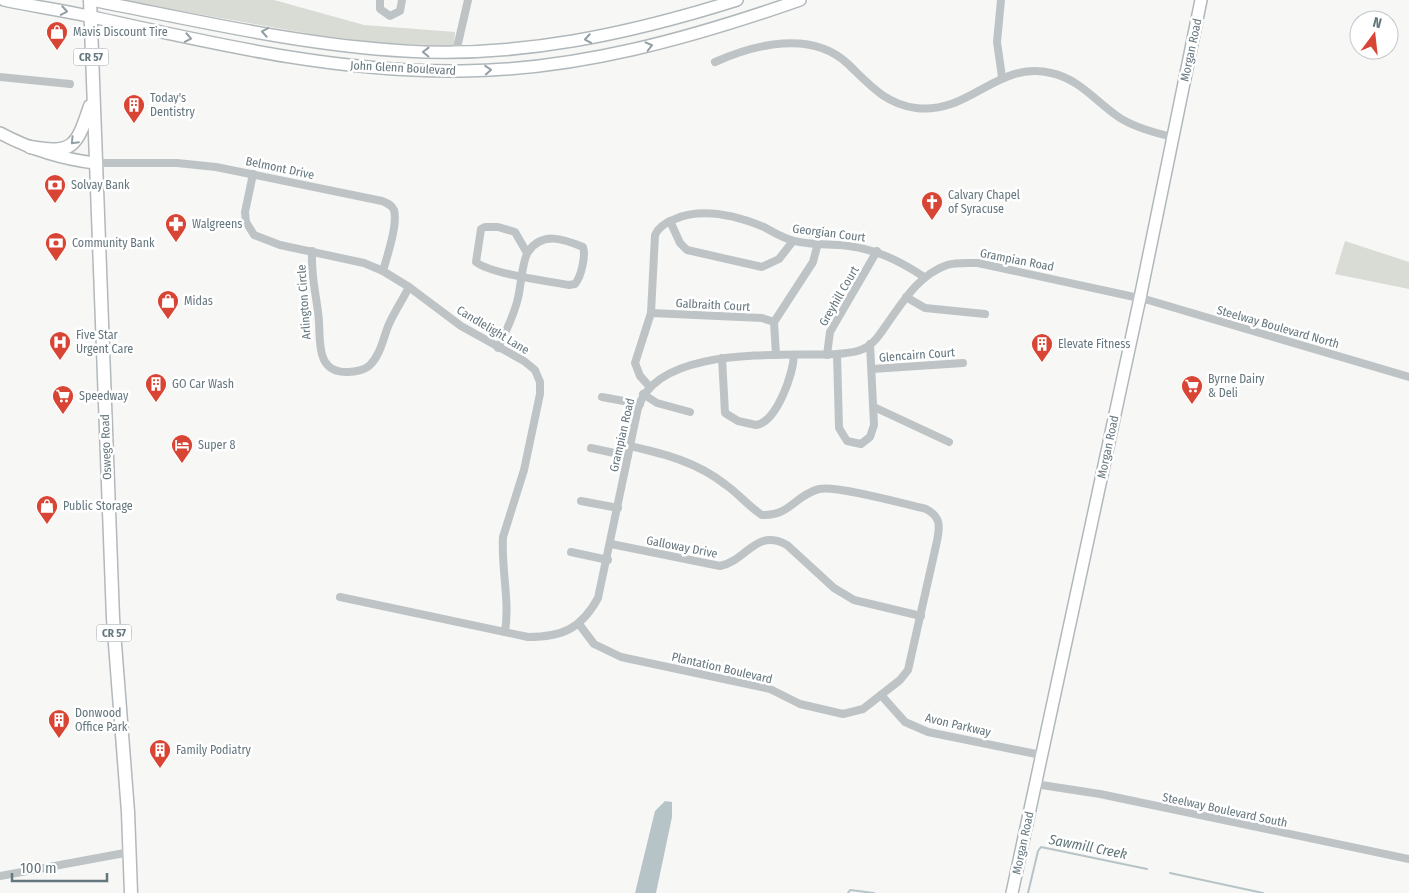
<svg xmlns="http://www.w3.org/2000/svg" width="1409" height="893" font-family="'Fira Sans Condensed',sans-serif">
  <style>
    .green { fill: #d8dcd4 }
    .water { fill: #b7c4c7 }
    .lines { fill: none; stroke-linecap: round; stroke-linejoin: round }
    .stream { stroke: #b7c4c7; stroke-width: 2 }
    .secondary-casing { stroke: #b1b8bb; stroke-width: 14 }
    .primary-casing { stroke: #b2b8bb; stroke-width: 15 }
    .street { stroke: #bec4c6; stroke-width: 8 }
    .secondary { stroke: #fff; stroke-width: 11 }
    .primary { stroke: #fff; stroke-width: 12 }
    .oneway { stroke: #929fa5 }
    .labels { text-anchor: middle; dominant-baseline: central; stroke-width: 5; stroke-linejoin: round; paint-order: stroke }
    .shield { fill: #fff; stroke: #929fa5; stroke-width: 1 }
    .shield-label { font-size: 11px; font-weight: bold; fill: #64767e }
    .poi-label { font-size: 12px; fill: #64767e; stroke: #fff; text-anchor: start }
    .street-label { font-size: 12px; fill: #64767e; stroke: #fff }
    .water-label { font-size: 14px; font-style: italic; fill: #5f7578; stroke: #fff }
  </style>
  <rect width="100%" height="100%" fill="#f7f7f5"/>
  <g class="green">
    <polygon points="114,0 274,0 364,25 455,32 454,46 382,43 317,35 135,3 113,4"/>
    <polygon points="1345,241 1409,262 1409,289 1335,274"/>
  </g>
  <polygon class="water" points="665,801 672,802 672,817 656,893 635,893 655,811"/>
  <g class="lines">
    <g class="stream">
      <polyline points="1170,873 1263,893"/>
      <polyline points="848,893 850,890 874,893"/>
      <polyline points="1028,893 1038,851 1041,847 1147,869"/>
    </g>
    <g class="secondary-casing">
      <g id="secondary">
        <path d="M4,0c28,6 56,10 84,16 123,27 248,57 374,55 116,-1 229,-33 338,-71"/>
        <path d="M91,0c104,20 209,45 314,51 114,7 224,-17 332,-51"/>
        <path d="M0,133c30,16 62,26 95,30"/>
        <polyline points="1012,893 1140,298 1201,0"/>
      </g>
    </g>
    <g class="primary-casing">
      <g id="primary">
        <polyline points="90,0 113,618 128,812 131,893"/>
        <path d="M30,147c44,8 47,-2 60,-41"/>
      </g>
    </g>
    <g class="street">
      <polyline points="380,0 380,9 390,16 400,11 402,0"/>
      <polyline points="1001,0 997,42 1002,77"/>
      <polyline points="456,52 468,0"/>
      <path d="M715,62c40,-18 97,-32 133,2 21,20 37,40 68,44 54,7 81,-48 135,-35 29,6 46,30 69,45 16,10 35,15 53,19"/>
      <polyline points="0,77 70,84"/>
      <path d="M95,163h82l39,4 166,34c5,2 10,4 12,9 4,15 -7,46 -11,61"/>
      <path d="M253,174l-8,38 1,10 8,13 26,10 84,18 19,8 26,16 52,39 63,35 11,9 5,12v12l-16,76 -21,67c-2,32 7,63 2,95"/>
      <polyline points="670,221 680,243 687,250 762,267 779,259 793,241"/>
      <path d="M312,251c-1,24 3,38 6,61 4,22 -6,61 30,60 7,0 17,-2 22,-7 11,-11 13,-27 19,-41 6,-13 14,-25 20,-37"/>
      <polyline points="906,297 925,308 985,314"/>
      <polyline points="651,313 762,318 774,322"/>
      <path d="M498,348c8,-17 16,-32 20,-50 3,-12 4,-37 10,-46 14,-21 36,-13 55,-5 3,9 -2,30 -8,37l-6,1c-22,-4 -78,-11 -93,-23l5,-33 4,-2h13l17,5 12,21"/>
      <polyline points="837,354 839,428 847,441 861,444 870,437 874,425 870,344"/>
      <polyline points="776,355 774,322 813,262 818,243"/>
      <polyline points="827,355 830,332 877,251"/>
      <path d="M722,358l3,55 13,8 18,4c21,-3 37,-51 38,-70"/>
      <polyline points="872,369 963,363"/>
      <path d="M649,386l-9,-10 -5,-13 16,-50 4,-78c4,-9 12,-13 20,-16 28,-12 62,-3 89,8 9,5 17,10 27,13 15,5 34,4 49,5 33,3 57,14 84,32"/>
      <polyline points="643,394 657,403 690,412"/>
      <polyline points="602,397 640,404"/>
      <polyline points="874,407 949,442"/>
      <polyline points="591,448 628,456"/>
      <polyline points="581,501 618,508"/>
      <path d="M611,544l109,22c28,-6 35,-38 67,-21l47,43 20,12 67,16"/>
      <polyline points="571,552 608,560"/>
      <path d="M340,597l188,40c34,0 53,-8 70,-39l40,-190c20,-64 146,-51 199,-54 9,-1 18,-1 26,-5 11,-5 18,-16 24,-25 17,-24 32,-49 60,-59 10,-3 21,-2 31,-2l170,37 261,77"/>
      <path d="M579,624l15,20 27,13 149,32 30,15 43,10 20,-5 37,-29 8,-10 29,-129c3,-15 4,-24 -11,-32 -21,-5 -90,-24 -107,-20 -24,6 -30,28 -57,26 -13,-8 -23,-21 -36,-30 -29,-23 -61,-31 -96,-39"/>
      <polyline points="881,695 905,722 928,732 1041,755"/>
      <polyline points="1035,784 1100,794 1409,859"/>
      <polyline points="0,876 130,852"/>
    </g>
    <use href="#secondary" class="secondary"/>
    <use href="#primary" class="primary"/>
  </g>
  <defs><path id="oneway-chevron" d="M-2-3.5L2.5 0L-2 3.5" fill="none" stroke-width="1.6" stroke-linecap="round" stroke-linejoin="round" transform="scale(1.25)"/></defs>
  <g class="oneway">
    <use href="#oneway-chevron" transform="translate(64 11) rotate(10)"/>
    <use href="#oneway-chevron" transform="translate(265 32) rotate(-170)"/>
    <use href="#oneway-chevron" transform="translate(188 38) rotate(11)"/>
    <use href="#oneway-chevron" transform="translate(588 39) rotate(170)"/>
    <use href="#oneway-chevron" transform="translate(649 46) rotate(-14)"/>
    <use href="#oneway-chevron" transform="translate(426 52) rotate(-179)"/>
    <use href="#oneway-chevron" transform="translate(488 70) rotate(-4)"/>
    <use href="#oneway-chevron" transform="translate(74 141) rotate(134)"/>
  </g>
  <defs>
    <g id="shop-pin" transform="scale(1.125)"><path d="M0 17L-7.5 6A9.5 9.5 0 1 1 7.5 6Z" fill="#d84534" stroke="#fff"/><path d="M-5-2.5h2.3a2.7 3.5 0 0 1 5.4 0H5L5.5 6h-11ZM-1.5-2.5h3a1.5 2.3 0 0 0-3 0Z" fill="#fff"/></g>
    <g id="building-pin" transform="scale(1.125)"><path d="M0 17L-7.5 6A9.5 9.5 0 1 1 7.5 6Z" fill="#d84534" stroke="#fff"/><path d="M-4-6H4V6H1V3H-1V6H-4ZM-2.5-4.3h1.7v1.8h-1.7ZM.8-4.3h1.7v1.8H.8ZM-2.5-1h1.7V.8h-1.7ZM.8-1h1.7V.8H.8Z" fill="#fff"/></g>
    <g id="bank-pin" transform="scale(1.125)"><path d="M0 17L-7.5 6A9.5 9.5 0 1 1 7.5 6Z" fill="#d84534" stroke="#fff"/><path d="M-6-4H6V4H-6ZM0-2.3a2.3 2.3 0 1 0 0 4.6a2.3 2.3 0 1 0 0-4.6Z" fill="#fff"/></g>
    <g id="church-pin" transform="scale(1.125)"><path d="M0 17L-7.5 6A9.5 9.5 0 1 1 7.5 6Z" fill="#d84534" stroke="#fff"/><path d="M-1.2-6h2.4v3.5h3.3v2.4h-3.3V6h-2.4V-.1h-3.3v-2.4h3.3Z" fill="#fff"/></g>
    <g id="pharmacy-pin" transform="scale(1.125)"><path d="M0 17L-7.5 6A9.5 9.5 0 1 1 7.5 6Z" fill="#d84534" stroke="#fff"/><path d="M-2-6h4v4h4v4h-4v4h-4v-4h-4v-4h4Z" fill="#fff"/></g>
    <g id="hospital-pin" transform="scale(1.125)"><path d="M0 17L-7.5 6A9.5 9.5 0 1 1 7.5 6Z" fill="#d84534" stroke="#fff"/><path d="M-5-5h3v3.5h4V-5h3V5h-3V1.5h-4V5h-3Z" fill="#fff"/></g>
    <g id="supermarket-pin" transform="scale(1.125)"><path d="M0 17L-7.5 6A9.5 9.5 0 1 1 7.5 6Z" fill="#d84534" stroke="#fff"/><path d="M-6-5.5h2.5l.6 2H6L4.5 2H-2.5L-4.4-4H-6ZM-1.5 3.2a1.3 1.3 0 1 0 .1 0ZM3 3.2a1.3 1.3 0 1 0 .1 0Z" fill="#fff"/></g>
    <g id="hotel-pin" transform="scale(1.125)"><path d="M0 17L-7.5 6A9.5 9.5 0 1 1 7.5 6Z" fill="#d84534" stroke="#fff"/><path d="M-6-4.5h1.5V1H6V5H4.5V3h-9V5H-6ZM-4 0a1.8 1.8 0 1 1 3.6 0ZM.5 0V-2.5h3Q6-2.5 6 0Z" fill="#fff"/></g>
  </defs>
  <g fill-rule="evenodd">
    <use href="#shop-pin" x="57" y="32"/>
    <use href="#building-pin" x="134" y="105"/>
    <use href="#bank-pin" x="55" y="185"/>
    <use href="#church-pin" x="932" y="202"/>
    <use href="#pharmacy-pin" x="176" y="224"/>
    <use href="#bank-pin" x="56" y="243"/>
    <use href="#shop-pin" x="168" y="301"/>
    <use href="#hospital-pin" x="60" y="342"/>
    <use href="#building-pin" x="1042" y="344"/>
    <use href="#building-pin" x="156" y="384"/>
    <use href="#supermarket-pin" x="1192" y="386"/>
    <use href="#supermarket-pin" x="63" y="396"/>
    <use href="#hotel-pin" x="182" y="445"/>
    <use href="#shop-pin" x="47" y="506"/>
    <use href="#building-pin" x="59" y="720"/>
    <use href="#building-pin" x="160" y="750"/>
  </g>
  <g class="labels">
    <g class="shield">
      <rect x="73.5" y="48.5" width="35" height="17" rx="4"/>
      <rect x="96.5" y="624.5" width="35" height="17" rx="4"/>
    </g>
    <g class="shield-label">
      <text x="91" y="57">CR 57</text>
      <text x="114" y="633">CR 57</text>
    </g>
    <g class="poi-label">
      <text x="73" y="32">Mavis Discount Tire</text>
      <text x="150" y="98">Today's<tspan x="150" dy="14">Dentistry</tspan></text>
      <text x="71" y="185">Solvay Bank</text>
      <text x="948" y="195">Calvary Chapel<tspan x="948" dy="14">of Syracuse</tspan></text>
      <text x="192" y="224">Walgreens</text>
      <text x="72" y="243">Community Bank</text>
      <text x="184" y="301">Midas</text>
      <text x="76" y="335">Five Star<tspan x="76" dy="14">Urgent Care</tspan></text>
      <text x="1058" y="344">Elevate Fitness</text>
      <text x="1208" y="379">Byrne Dairy<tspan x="1208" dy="14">&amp; Deli</tspan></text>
      <text x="172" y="384">GO Car Wash</text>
      <text x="79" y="396">Speedway</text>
      <text x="198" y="445">Super 8</text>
      <text x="63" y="506">Public Storage</text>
      <text x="75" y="713">Donwood<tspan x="75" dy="14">Office Park</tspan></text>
      <text x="176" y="750">Family Podiatry</text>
    </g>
    <g class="street-label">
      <text transform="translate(1191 50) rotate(-78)">Morgan Road</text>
      <text transform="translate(403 68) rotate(3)">John Glenn Boulevard</text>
      <text transform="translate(280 168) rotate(12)">Belmont Drive</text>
      <text transform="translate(829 233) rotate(7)">Georgian Court</text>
      <text transform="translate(1017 260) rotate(11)">Grampian Road</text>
      <text transform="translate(839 296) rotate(-60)">Greyhill Court</text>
      <text transform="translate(304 302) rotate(-94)">Arlington Circle</text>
      <text transform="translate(713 305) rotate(3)">Galbraith Court</text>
      <text transform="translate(1278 327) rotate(16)">Steelway Boulevard North</text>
      <text transform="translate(493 330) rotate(31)">Candlelight Lane</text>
      <text transform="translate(917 355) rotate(-4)">Glencairn Court</text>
      <text transform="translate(622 435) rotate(-77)">Grampian Road</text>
      <text transform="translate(106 447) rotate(-92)">Oswego Road</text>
      <text transform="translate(1108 447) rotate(-78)">Morgan Road</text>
      <text transform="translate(682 547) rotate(11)">Galloway Drive</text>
      <text transform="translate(722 668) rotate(13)">Plantation Boulevard</text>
      <text transform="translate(958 725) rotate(13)">Avon Parkway</text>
      <text transform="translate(1225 810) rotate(12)">Steelway Boulevard South</text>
      <text transform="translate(1023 843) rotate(-78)">Morgan Road</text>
    </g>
    <g class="water-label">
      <text transform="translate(1088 847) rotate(11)">Sawmill Creek</text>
    </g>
  </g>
  <g transform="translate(1374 35) rotate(15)"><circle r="24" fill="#ffffff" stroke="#c1c8cb"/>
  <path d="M0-4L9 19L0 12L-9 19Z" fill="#d84534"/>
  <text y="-8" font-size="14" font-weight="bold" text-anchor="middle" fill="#64767e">N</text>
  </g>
  <path d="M12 873v8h95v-8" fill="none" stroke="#64767e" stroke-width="2.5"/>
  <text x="20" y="873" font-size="15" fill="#64767e" stroke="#ffffff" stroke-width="4" paint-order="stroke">100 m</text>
</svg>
